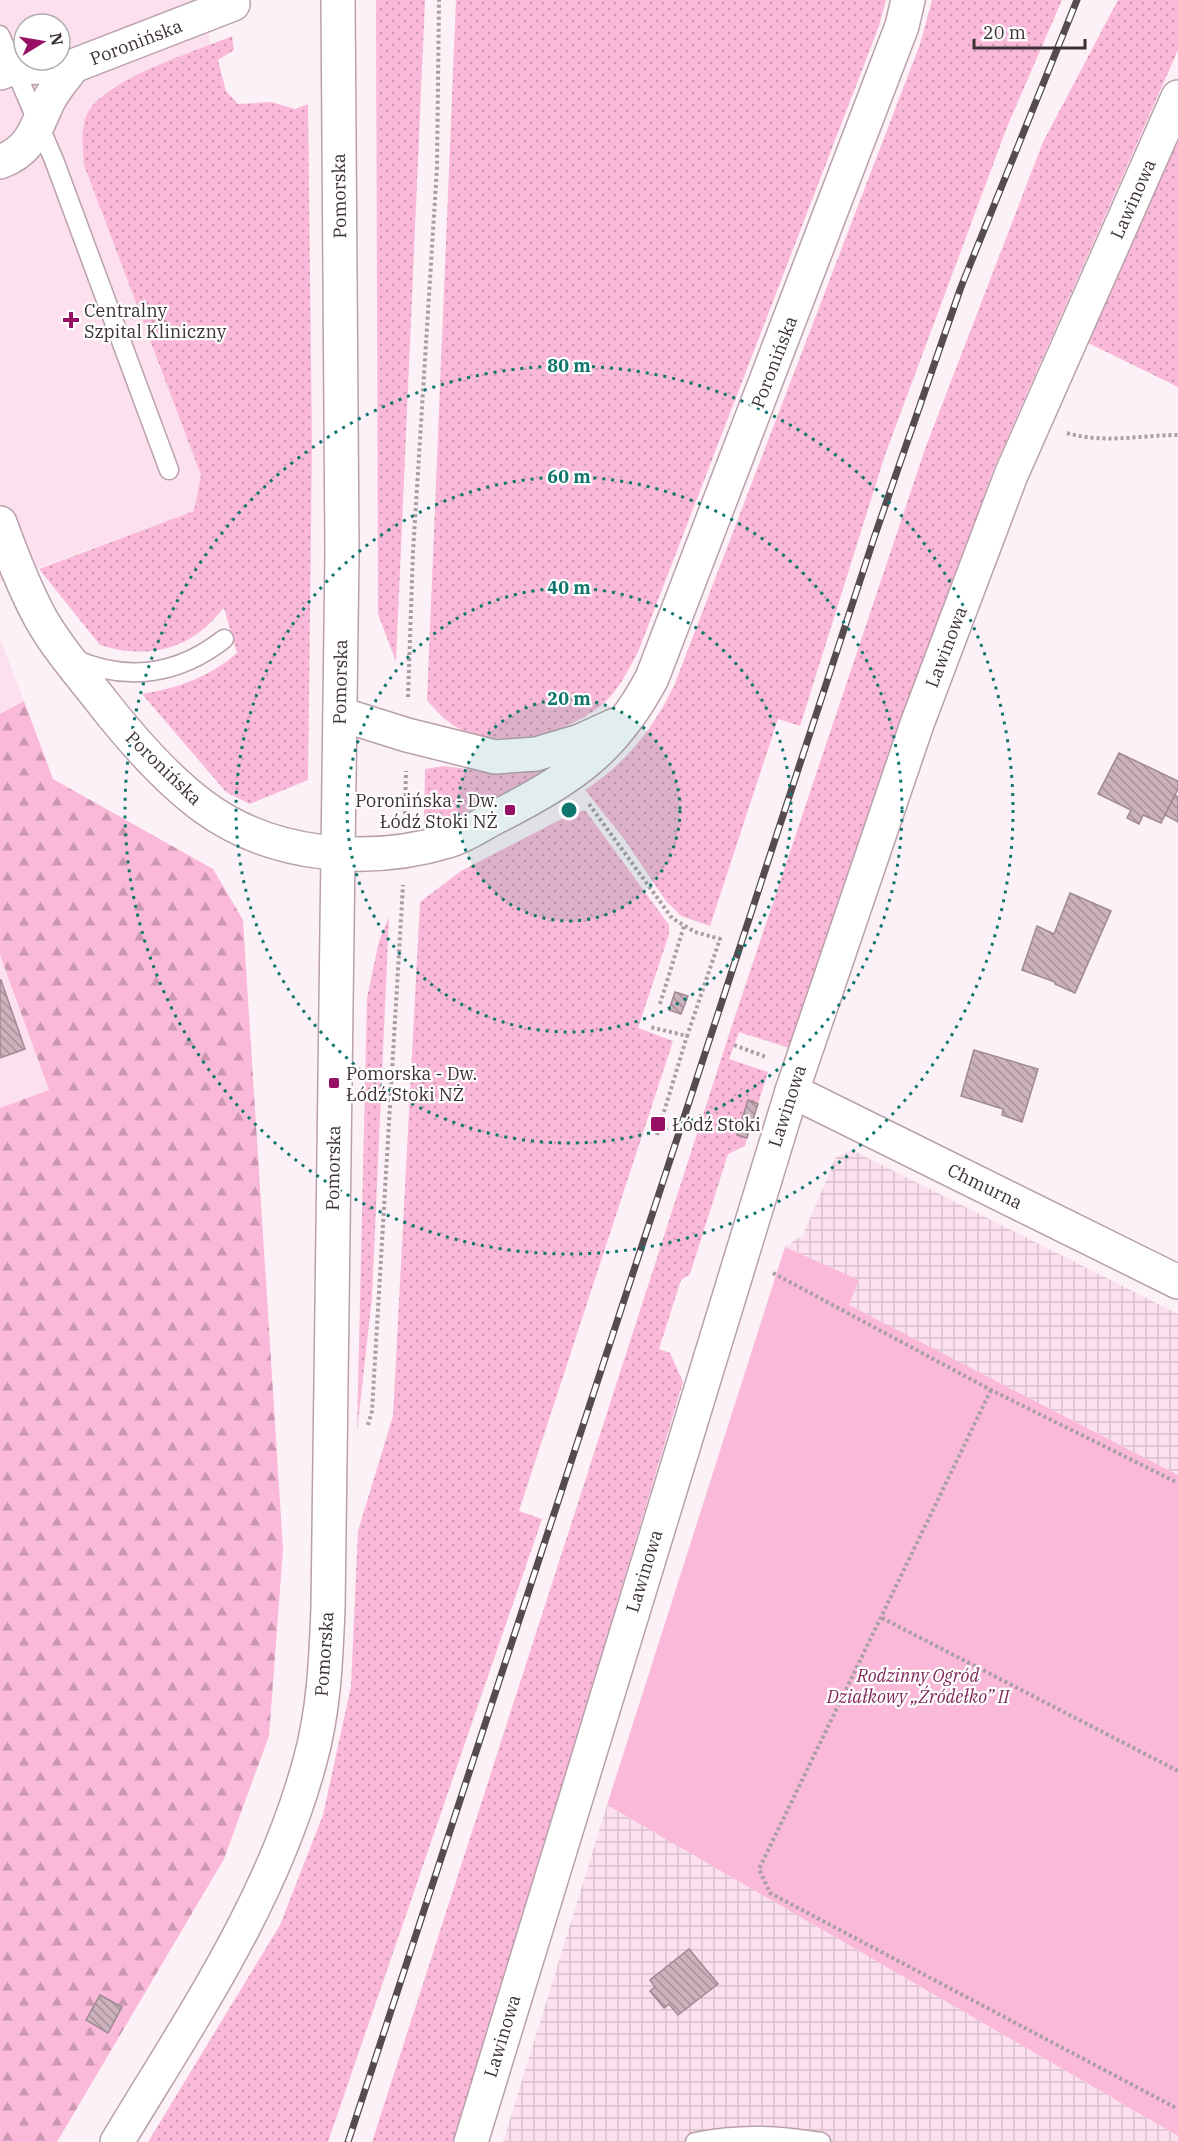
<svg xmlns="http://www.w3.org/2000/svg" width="1178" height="2142" font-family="'IBM Plex Serif',serif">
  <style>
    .built { fill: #fce0ed; fill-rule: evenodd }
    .industrial { fill: url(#industrial-grid) }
    .grass { fill: url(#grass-dots) }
    .forest { fill: url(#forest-firs) }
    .garden { fill: #fab9d8 }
    .building { fill: url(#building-back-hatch); stroke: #a08993; stroke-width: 1.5 }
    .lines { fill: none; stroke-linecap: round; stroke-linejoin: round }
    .lane-casing { stroke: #b9a0ab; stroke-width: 21 }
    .street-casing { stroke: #b9a0ab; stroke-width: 36 }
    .secondary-casing { stroke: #b9a0ab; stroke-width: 36 }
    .path { stroke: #a99fa3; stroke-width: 4; stroke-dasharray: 3 3; stroke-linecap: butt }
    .lane { stroke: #fff; stroke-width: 18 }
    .street { stroke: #fff; stroke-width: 33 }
    .secondary { stroke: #fff; stroke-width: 33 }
    .rail-casing { stroke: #564c50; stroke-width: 7 }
    .rail { stroke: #fff; stroke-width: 4.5; stroke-dasharray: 14; stroke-linecap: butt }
    .ring { fill: none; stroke: #0f766e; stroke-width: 3; stroke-dasharray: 3 6 }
    .poi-dot { fill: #971066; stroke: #fff; stroke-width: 2 }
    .labels { text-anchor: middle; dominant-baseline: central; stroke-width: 4.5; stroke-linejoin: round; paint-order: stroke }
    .street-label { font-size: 18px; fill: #3c3236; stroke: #fff }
    .poi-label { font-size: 18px; fill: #3c3236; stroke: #fff; text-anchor: start }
    .park-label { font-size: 18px; font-style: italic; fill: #82285c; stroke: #fff }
    .centre { fill: #0f766e; stroke: #fff; stroke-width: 3 }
    .ring-label { font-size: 18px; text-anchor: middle; font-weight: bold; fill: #0f766e; stroke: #fff; stroke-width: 4.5; stroke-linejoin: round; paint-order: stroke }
  </style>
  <defs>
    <pattern id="industrial-grid" width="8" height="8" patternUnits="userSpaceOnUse" patternTransform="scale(1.5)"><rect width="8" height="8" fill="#fce0ed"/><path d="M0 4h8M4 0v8" fill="none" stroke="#d9c1cc"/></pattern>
    <pattern id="grass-dots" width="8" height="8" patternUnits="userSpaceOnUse" patternTransform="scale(1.5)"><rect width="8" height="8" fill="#fab9d8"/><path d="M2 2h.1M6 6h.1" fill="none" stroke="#cc97b0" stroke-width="1.8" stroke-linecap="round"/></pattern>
    <pattern id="forest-firs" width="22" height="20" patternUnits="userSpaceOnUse" patternTransform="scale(1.5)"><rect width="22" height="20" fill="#fab9d8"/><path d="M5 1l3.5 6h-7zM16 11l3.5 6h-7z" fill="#cc97b0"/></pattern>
    <pattern id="building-back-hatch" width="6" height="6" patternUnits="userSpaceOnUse" patternTransform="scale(1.5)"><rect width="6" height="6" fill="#cbb2bd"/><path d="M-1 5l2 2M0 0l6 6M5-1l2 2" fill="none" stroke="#a6919a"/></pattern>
  </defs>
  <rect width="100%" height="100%" fill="#fcf1f6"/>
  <g class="built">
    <path d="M0,0h201l10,45 -84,35 -25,14 -15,19 -4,13 1,39 117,310 -7,36 -194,71zM24,24h36v36h-36z"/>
    <polygon points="0,639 24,701 0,714"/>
    <polygon points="0,955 49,1090 0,1108"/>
  </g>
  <g class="industrial">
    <polygon points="852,1150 1178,1314 1178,1475 849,1305 859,1280 785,1247 803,1235 836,1157"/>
    <polygon points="607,1805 1178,2136 1178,2142 503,2142"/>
  </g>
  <g class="grass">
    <polygon points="376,0 425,0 396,662 378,614"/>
    <path d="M456,0h430l-7,26 -241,626c-10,18 -18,36 -33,50 -36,32 -102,49 -147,26 -13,-7 -22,-17 -31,-28z"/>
    <path d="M932,0h130l-55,127 -122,328 -85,271 -22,-7 -68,207 -29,-10 -15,-15 -42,-62 -39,-49c41,-27 67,-60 89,-104l246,-642z"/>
    <polygon points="1118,0 1178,0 1178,50 992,473 789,1048 739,1032 729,1059 768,1072 758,1104 749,1101 738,1135 747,1138 745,1146 728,1154 690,1274 681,1280 659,1349 670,1353 683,1382 456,2142 372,2142 732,1025 925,449 1043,142"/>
    <path d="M232,36l2,14 -16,10 8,31 12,13 33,-2 24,7 13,-5 4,339 -4,337 -58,24 -24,-12 -84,-98c37,-6 67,-17 95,-41l-13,-45c-5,5 -10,12 -16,17 -31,29 -70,32 -108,20l-61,-76 155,-58 7,-36 -117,-310c-1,-16 -4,-36 3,-51 17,-35 108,-62 145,-78z"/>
    <polygon points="1178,131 1178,387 1082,340"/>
    <polygon points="444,766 504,774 553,767 461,815 424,824 425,769"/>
    <polygon points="585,810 669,925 669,934 638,1028 673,1041 519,1511 542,1519 328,2142 148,2142 280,1925 323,1815 351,1686 358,1531 393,1416 420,902 461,871 569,815"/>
    <polygon points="389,917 372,1297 357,1432 367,998 379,941"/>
  </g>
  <polygon class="forest" points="24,701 53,779 213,869 243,920 283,1549 269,1736 224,1859 57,2142 0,2142 0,1108 49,1090 0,955 0,714"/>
  <polygon class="garden" points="785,1247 859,1280 849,1305 1178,1475 1178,2136 607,1805"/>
  <g class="building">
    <polygon points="1119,753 1178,781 1178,789 1161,823 1143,815 1139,824 1127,818 1131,810 1098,794"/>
    <polygon points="1175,795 1178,797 1178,822 1165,815"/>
    <polygon points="1070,893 1111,911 1075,993 1055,984 1055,982 1022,970 1037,926 1054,934"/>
    <polygon points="1,980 25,1049 0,1058 0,980"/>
    <polygon points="675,992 688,996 681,1014 669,1010"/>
    <polygon points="974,1050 1038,1069 1022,1122 1002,1115 1003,1109 961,1096"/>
    <polygon points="748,1100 758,1104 747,1138 737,1135"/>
    <polygon points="689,1949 718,1984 678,2015 669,2004 664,2008 650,1991 655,1987 650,1980"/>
    <polygon points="100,1995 122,2007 108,2033 86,2020"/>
  </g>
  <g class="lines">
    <g class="lane-casing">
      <g id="lane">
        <polyline points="0,35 54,160 169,470"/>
        <path d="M74,659c53,23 104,16 150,-20"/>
        <path d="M695,2142c46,-9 81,-7 126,0"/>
      </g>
    </g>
    <g class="street-casing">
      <g id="street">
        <polyline points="0,73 13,68 73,66 233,4"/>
        <path d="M0,162c32,-12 35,-33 48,-60 6,-13 17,-24 25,-36"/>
        <path d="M0,523c12,33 24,65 41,96 17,30 41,57 62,84 29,37 63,76 101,104 68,50 165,58 244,34 18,-5 35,-18 52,-26 71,-36 114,-65 152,-137l250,-652 6,-26"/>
        <polyline points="340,714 407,735 495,757 536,754 580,741 615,725"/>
        <polyline points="792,1091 1178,1282"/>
        <polyline points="471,2142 792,1091 917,724 1011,475 1178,97"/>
      </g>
    </g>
    <g class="secondary-casing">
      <path id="secondary" d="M117,2142c74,-123 155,-240 193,-381 14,-50 16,-102 18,-153l14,-1056 -4,-552"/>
    </g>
    <g class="path">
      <path d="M1067,433c37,11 74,2 111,2"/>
      <polyline points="408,697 413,552 437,167 439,0"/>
      <polyline points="589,804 672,918 695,932 720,939 687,1036 650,1027"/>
      <polyline points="405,814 406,771"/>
      <polyline points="660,1004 684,926"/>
      <polyline points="734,1045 766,1057"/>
      <polyline points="657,1135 687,1036"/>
      <polyline points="773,1273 991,1390 1178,1483"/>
      <polyline points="991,1390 759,1869 770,1893 1178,2109"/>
      <polyline points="368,1425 372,1411 403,885"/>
      <polyline points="882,1618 1178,1771"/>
    </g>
    <use href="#lane" class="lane"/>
    <use href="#street" class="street"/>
    <use href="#secondary" class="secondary"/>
    <g class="rail-casing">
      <polyline id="rail" points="348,2142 874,538 961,287 1077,0"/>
    </g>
    <use href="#rail" class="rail"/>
  </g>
  <circle cx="569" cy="810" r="111" fill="#0f766e" fill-opacity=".12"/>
  <g class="ring">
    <circle cx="569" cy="810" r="111"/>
    <circle cx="569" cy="810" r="222"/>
    <circle cx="569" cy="810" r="333"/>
    <circle cx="569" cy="810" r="444"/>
  </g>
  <g class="poi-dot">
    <path d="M68 311h6v6h6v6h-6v6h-6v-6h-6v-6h6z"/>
    <rect x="504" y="804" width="12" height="12" rx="3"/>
    <rect x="328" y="1077" width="12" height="12" rx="3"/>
    <rect x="650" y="1116" width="16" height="16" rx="3"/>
  </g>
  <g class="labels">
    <g class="street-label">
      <text transform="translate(136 42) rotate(-21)">Poronińska</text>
      <text transform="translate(339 196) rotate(-91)">Pomorska</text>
      <text transform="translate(1133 199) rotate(-66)">Lawinowa</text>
      <text transform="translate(774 362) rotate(-69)">Poronińska</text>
      <text transform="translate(946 647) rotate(-69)">Lawinowa</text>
      <text transform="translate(340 682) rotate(-89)">Pomorska</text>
      <text transform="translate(164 768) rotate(44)">Poronińska</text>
      <text transform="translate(787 1106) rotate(-72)">Lawinowa</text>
      <text transform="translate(333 1168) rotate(-89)">Pomorska</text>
      <text transform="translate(985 1186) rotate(26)">Chmurna</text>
      <text transform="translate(644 1571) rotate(-73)">Lawinowa</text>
      <text transform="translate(324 1654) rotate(-86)">Pomorska</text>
      <text transform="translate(502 2036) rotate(-73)">Lawinowa</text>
    </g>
    <g class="poi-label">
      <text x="84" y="310">Centralny<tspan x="84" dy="21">Szpital Kliniczny</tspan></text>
      <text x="498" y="800" text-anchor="end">Poronińska - Dw.<tspan x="498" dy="21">Łódź Stoki NŻ</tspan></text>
      <text x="346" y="1073">Pomorska - Dw.<tspan x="346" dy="21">Łódź Stoki NŻ</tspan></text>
      <text x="672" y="1124">Łódź Stoki</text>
    </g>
    <g class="park-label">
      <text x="918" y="1675">Rodzinny Ogród<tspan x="918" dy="21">Działkowy „Źródełko” II</tspan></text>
    </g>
  </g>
  <circle cx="569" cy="810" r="9" class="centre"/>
  <g class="ring-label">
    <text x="569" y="372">80 m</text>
    <text x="569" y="483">60 m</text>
    <text x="569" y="594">40 m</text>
    <text x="569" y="705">20 m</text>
  </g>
  <g transform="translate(42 42) rotate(79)"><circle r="28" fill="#ffffff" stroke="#b1adaf" stroke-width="1.5"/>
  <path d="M0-4.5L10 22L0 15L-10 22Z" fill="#971066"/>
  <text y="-9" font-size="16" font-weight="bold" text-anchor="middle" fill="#3c3236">N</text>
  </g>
  <path d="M974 39v9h111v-9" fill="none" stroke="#3c3236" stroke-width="3"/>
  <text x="983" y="39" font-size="18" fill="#3c3236" stroke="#ffffff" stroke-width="4.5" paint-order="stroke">20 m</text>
</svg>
